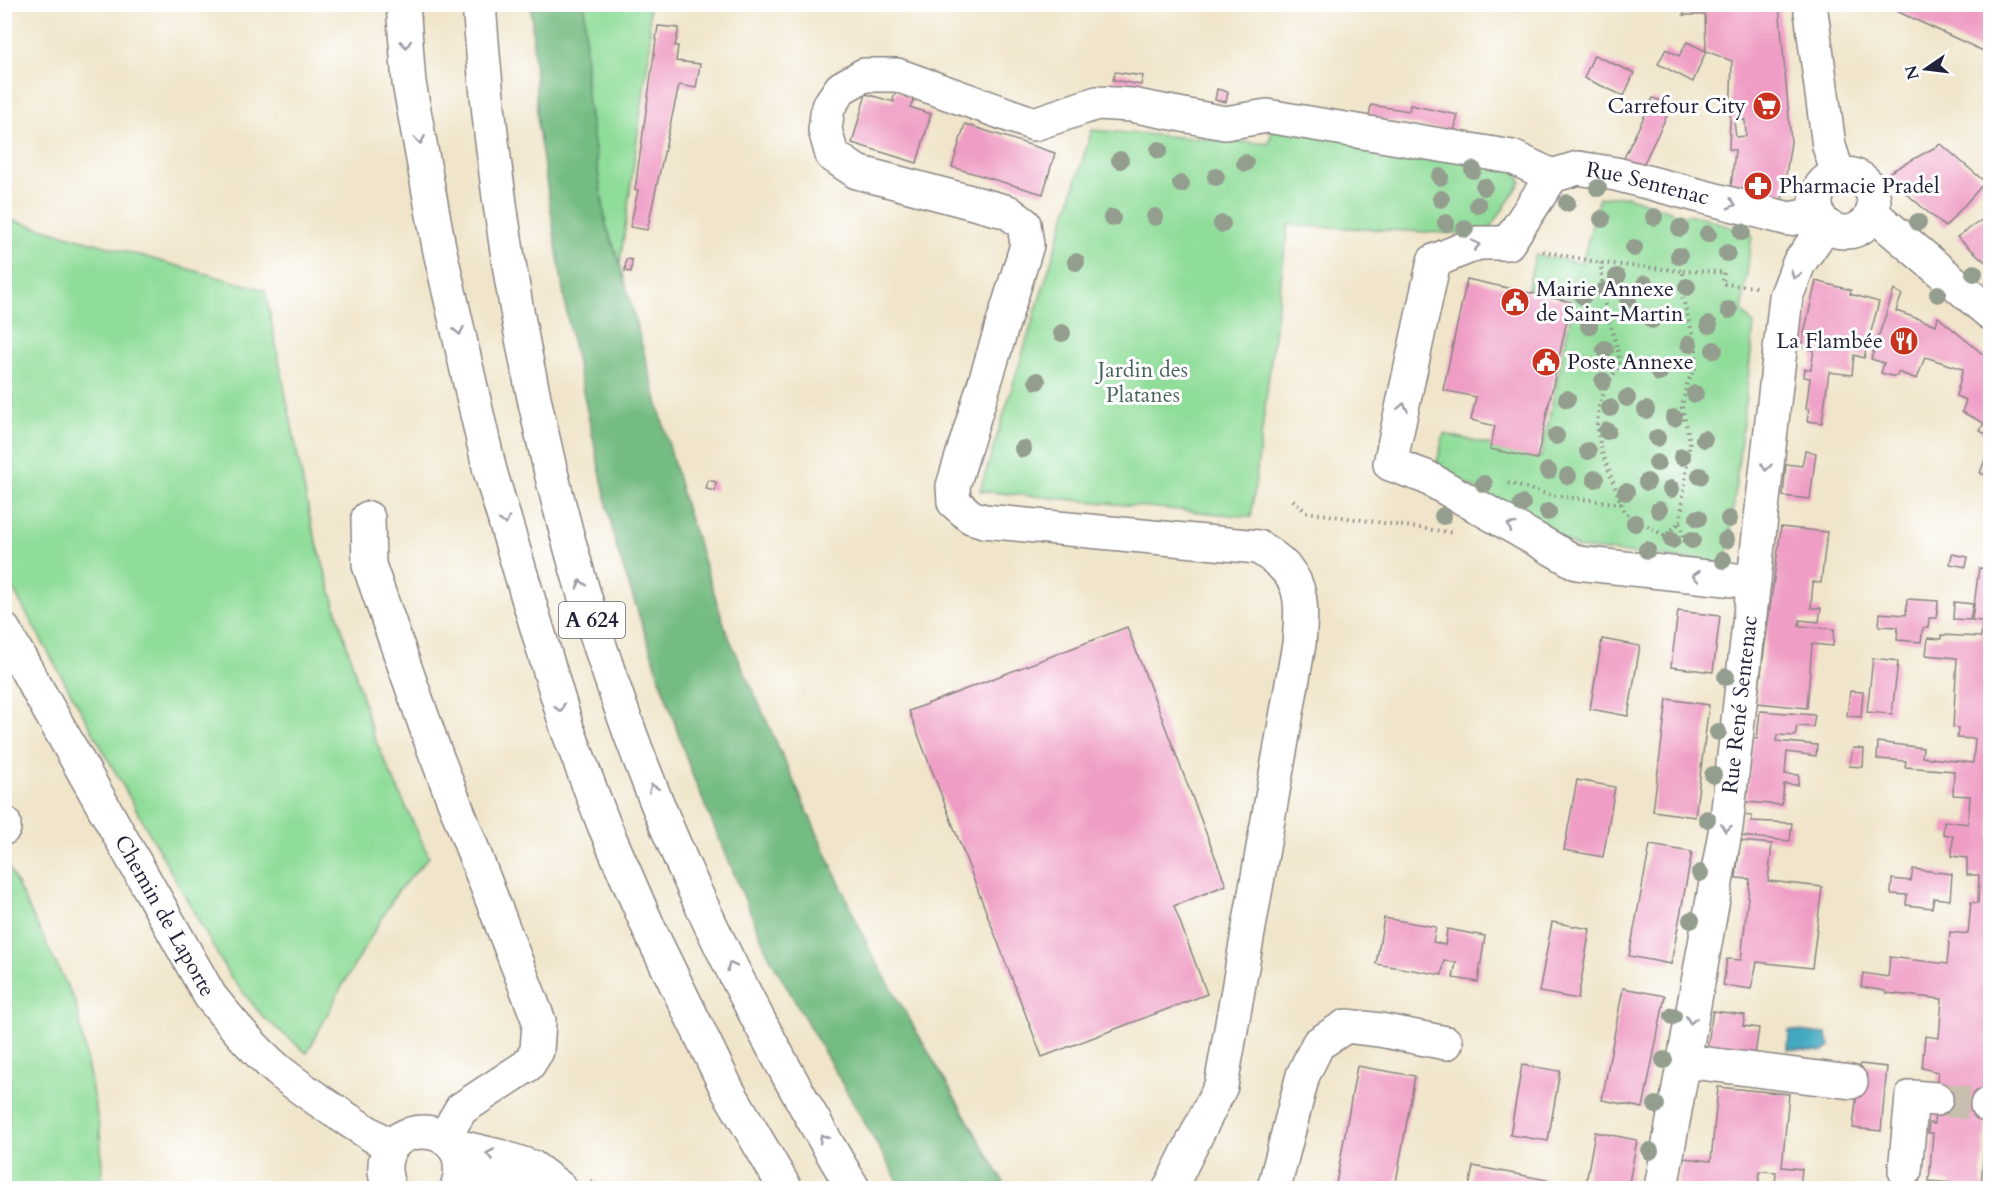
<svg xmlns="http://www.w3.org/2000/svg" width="1995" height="1193" font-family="Cardo,serif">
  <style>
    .green { fill: #90dd9a; stroke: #59806a; stroke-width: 1.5 }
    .forest { fill: #74bc82; stroke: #4b6f5e; stroke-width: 1.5 }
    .water { fill: #40a8c0; stroke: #31657e; stroke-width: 1.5 }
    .building { fill: #ef9dc5; fill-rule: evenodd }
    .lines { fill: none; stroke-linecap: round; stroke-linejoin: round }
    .minor-tunnel { stroke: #c7bead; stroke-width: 33; stroke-dasharray: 33 16; stroke-linecap: butt }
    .minor-casing { stroke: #898482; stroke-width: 36 }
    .highway-casing { stroke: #898482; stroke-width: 36 }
    .path { stroke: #898482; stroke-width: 4; stroke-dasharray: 1.5 4.5; stroke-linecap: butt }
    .minor { stroke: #fff; stroke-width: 33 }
    .highway { stroke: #fff; stroke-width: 33 }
    .tree { fill: #949e8e }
    .oneway { stroke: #9c9ca7 }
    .labels { text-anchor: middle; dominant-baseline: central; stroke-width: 6; stroke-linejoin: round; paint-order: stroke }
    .shield { fill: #fff; stroke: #646476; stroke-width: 1.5 }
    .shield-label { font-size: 21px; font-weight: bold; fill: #22223b }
    .poi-label { font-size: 22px; fill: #22223b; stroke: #fff; text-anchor: start }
    .street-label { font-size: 22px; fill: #22223b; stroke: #fff }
    .park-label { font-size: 22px; fill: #48635c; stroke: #fff }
  </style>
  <rect width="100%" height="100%" fill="#fff"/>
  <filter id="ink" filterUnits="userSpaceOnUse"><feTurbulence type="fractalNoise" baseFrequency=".0167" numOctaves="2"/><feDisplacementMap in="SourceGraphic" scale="12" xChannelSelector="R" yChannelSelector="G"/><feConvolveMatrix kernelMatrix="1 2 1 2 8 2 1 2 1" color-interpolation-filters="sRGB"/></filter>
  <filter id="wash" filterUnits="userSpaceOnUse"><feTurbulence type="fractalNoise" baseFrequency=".008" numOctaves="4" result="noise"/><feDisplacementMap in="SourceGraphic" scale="24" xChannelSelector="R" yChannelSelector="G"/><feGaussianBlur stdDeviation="1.35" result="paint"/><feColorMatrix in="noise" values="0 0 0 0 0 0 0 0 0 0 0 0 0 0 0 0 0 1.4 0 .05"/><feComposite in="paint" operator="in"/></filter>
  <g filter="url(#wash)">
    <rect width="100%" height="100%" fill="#f0e5ca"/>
    <g class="green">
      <polygon points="585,5 649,5 650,46 620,264 606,225 586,89"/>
      <polygon points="1273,125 1516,170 1521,182 1486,235 1288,225 1251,517 980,491 1092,130 1269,144"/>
      <polygon points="1627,196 1678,214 1703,217 1752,235 1742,311 1754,325 1727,563 1578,548 1436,466 1444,434 1541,457 1574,300 1528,288 1535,255 1582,263 1599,198"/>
      <polygon points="4,218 265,290 311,523 373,735 429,857 397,892 341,988 307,1053 264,1018 229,975 5,575"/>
      <polygon points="4,858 76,1004 100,1131 103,1188 5,1186"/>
    </g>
    <polygon class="forest" points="531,5 585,5 586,89 606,225 620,264 684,501 727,633 871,953 1007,1188 902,1188 768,954 691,772 616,546 568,321 538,128"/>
    <polygon class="water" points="1789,1030 1826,1034 1830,1046 1824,1052 1788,1049"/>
    <g id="blocks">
      <g class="building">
        <path d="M1688,4h91l12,138 -10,66 -51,-11 5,-47 -6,-1 3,-88 -26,-10 -1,-36h-22zM1745,120l1,16 -10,1 -2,-16z"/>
        <polygon points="1881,4 1976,5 1990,11 1990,54"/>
        <polygon points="658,26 679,28 675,46 678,46 676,61 700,64 696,88 679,85 647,230 630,227 638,190 635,190"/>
        <polygon points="1687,42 1706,51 1693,82 1658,64 1666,49 1679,56"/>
        <polygon points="1594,55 1634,73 1624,96 1584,78"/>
        <polygon points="1115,72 1143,76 1141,85 1113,80"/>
        <polygon points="1217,89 1228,92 1226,102 1215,100"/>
        <polygon points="896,91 914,99 910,107 931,114 917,163 852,143 866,94 894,102 893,98"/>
        <polygon points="1653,98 1672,105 1642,167 1623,160"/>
        <polygon points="1371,105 1409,111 1410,105 1458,115 1454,131 1369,117"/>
        <polygon points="965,124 1055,153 1043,194 952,167"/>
        <polygon points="1941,144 1985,182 1945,227 1892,181 1888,173"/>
        <polygon points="1989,215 1990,217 1990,266 1957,237"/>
        <polygon points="626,259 632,260 631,272 625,271"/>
        <polygon points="1467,279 1571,302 1537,459 1490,449 1495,426 1471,420 1476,397 1443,390"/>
        <polygon points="1816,281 1851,290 1850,294 1879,302 1864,358 1854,355 1852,375 1829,372 1822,423 1807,421 1809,409 1806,409 1810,378 1804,377 1805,369 1811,369 1814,350 1801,347"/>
        <polygon points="1894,290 1902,294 1896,311 1936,325 1938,317 1990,360 1989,436 1980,431 1984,423 1962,412 1966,400 1956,396 1963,369 1925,357 1917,379 1898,372 1897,376 1892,376 1881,373 1884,363 1871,359"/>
        <polygon points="1990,446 1990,477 1980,473"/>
        <polygon points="1805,451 1816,453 1810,499 1783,496 1786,464 1802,466"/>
        <polygon points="708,480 716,482 715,491 706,489"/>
        <polygon points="1781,527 1827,532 1821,583 1813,582 1811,608 1821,608 1819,622 1800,620 1799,626 1834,629 1833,646 1812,644 1807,708 1757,703"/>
        <polygon points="1952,554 1968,557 1966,567 1950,564"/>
        <polygon points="1979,568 1990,569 1990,1064 1981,1186 1990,1188 1950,1188 1951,1183 1929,1181 1933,1133 1928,1133 1929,1123 1934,1124 1938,1072 1922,1068 1925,1036 1939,1038 1942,999 1886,993 1885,991 1861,987 1863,973 1888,977 1890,957 1947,964 1950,932 1968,934 1971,902 1978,903 1979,875 1967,875 1967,858 1952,856 1953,836 1943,834 1944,821 1968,824 1970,796 1953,795 1954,771 1905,767 1906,761 1877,759 1878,742 1923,748 1922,757 1973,763 1975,739 1957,738 1958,728 1953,727 1957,658 1926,655 1928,638 1941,639 1941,635 1981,637 1982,621 1972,620"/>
        <polygon points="1907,599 1938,601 1937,618 1929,618 1928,628 1923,628 1921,642 1897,640 1898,627 1879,626 1880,613 1906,615"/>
        <polygon points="1954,602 1973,604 1970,620 1953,619"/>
        <polygon points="1678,611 1720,616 1713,672 1671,667"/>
        <polygon points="1127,627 1226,885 1174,906 1207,994 1042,1057 909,711"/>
        <polygon points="1602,639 1640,646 1628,716 1590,709"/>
        <polygon points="1873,658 1898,661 1892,714 1867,712"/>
        <polygon points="1850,691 1863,692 1861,717 1847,716"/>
        <polygon points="1667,699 1709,705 1695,817 1653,811"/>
        <polygon points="1760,711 1815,715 1813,727 1797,726 1795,736 1777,735 1776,741 1817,745 1816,756 1787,752 1785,774 1799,775 1798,785 1784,784 1782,805 1746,802 1753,738 1757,739"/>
        <polygon points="1853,748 1864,749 1863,767 1849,766"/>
        <polygon points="1577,780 1615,787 1603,857 1564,850"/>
        <polygon points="1743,815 1752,816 1752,821 1792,823 1790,841 1740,836"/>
        <polygon points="1740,841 1772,844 1768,881 1822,887 1812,968 1757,962 1751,989 1723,985 1727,959 1741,960 1750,879 1736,878"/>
        <polygon points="1650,845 1692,852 1671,964 1629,956"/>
        <polygon points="1913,869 1952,874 1950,900 1934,898 1932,908 1906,905 1907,895 1891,894 1892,879 1911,881"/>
        <polygon points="1384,918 1436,927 1433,942 1445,945 1447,929 1485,936 1478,982 1453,978 1456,962 1444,961 1442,975 1376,964"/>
        <polygon points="1552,922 1590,929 1578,999 1539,992"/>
        <polygon points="1623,988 1665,996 1643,1108 1602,1100"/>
        <polygon points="1713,1011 1745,1015 1743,1026 1759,1028 1755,1055 1707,1049"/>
        <polygon points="1860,1064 1887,1067 1881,1131 1853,1128"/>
        <polygon points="1522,1065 1560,1071 1548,1141 1510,1135"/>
        <polygon points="1357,1066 1415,1076 1395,1188 1360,1188 1336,1184"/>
        <polygon points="1718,1087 1789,1094 1782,1167 1802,1169 1800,1187 1775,1185 1776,1172 1760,1171 1758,1188 1677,1188 1683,1158 1711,1161"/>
        <polygon points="1595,1132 1637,1140 1628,1188 1585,1188"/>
        <polygon points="1473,1166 1547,1180 1545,1188 1469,1188"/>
      </g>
    </g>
  </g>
  <g filter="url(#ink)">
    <use href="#blocks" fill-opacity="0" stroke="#898482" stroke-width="1.5"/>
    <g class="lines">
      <polyline class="minor-tunnel" points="1936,1099 1987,1105"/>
      <g class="minor-casing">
        <g id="minor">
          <polyline points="1810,4 1829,146 1838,174"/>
          <circle cx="1845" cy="203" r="29"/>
          <polyline points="1872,213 1990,313"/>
          <polyline points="368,518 369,565 433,747 539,1021 537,1051 528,1065 461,1109 444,1138"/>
          <path id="s1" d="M1754,582l-177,-19 -151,-86 -36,-13 44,-203 44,-18h30l44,-67 26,-8 38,6 173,45 28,-5"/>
          <path id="s2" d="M4,630l206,366c21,26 43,53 69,75 35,28 74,52 112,76"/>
          <polyline points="4,823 4,828"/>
          <polyline points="1684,1061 1851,1082"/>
          <polyline points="1987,1105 1990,1105"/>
          <polyline points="452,1145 499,1156 532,1167 560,1188"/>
          <polyline points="1905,1171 1912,1097 1936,1099"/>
          <path d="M389,1188c-27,-74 93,-75 68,0"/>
          <path d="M458,1188c26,-11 52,-14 79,-5"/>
          <path d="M1170,1188l51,-102 78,-442c4,-50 4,-70 -41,-97l-274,-26 -13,-4 -17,-15 -1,-16 74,-241 -3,-21 -16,-12 -151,-40 -25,-17 -7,-25 3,-23 13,-19 23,-13h33l137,49 63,-21 34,2 94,18 42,-7 245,41 40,19"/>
          <polyline points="1274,1188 1303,1075 1318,1044 1346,1026 1380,1030 1446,1043"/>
          <path id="s3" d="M1661,1188l65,-361 60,-530 13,-34 27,-38"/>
        </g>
      </g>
      <g class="highway-casing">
        <g id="highway">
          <polyline points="403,4 409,83 439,247 490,471 567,728 604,825 651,933 727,1089 785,1188"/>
          <path d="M479,4c22,308 90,615 220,896 46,99 98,194 154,288"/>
        </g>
      </g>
      <g class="path">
        <polyline points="1543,251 1601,263 1683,271 1683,299 1696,346 1696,366 1687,384 1682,407 1690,441 1680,522 1665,536 1625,513 1601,450 1597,425 1599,407 1606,387 1617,369 1619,355 1603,298 1601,263"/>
        <polyline points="1683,271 1724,272 1723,284 1756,287"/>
        <polyline points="1508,483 1550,495 1621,504"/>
        <polyline points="1293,500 1306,512 1454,533"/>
        <polyline points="1680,523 1684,542"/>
        <polyline points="591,1180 602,1188"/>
      </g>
      <use href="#minor" class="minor"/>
      <use href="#highway" class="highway"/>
    </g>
    <g class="tree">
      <circle cx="1159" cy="150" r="9"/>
      <circle cx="1120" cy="160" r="9"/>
      <circle cx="1245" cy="163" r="9"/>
      <circle cx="1473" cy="170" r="9"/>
      <circle cx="1216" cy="177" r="9"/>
      <circle cx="1440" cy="177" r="9"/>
      <circle cx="1181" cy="184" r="9"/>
      <circle cx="1484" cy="187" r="9"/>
      <circle cx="1598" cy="188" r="9"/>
      <circle cx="1441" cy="199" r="9"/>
      <circle cx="1567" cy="203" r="9"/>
      <circle cx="1478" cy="205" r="9"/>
      <circle cx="1155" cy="217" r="9"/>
      <circle cx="1654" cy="217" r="9"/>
      <circle cx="1112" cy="218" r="9"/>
      <circle cx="1602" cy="219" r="9"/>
      <circle cx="1918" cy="222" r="9"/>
      <circle cx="1446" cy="223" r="9"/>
      <circle cx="1222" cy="224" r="9"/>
      <circle cx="1680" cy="228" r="9"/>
      <circle cx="1465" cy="229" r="9"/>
      <circle cx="1742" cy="232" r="9"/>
      <circle cx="1708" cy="234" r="9"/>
      <circle cx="1634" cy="248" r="9"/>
      <circle cx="1727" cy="253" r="9"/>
      <circle cx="1679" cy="256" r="9"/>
      <circle cx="1076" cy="262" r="9"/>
      <circle cx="1974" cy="273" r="9"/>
      <circle cx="1617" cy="277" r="9"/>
      <circle cx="1645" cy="284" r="9"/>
      <circle cx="1687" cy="287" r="9"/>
      <circle cx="1604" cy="291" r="9"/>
      <circle cx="1938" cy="294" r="9"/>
      <circle cx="1583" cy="296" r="9"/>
      <circle cx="1628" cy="299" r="9"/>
      <circle cx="1729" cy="310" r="9"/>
      <circle cx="1652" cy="320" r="9"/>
      <circle cx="1709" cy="325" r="9"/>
      <circle cx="1589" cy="326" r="9"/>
      <circle cx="1062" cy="333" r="9"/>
      <circle cx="1689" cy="344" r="9"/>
      <circle cx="1605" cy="349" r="9"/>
      <circle cx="1714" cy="350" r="9"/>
      <circle cx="1659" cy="373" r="9"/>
      <circle cx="1037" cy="381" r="9"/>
      <circle cx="1603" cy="381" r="9"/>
      <circle cx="1695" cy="394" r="9"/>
      <circle cx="1627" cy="398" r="9"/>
      <circle cx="1567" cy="399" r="9"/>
      <circle cx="1610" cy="408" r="9"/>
      <circle cx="1646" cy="410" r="9"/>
      <circle cx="1674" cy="418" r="9"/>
      <circle cx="1607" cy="431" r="9"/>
      <circle cx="1556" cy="436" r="9"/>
      <circle cx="1657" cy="438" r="9"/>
      <circle cx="1704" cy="439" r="9"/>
      <circle cx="1023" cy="449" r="9"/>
      <circle cx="1588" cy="451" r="9"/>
      <circle cx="1682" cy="457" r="9"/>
      <circle cx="1657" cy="463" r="9"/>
      <circle cx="1548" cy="471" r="9"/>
      <circle cx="1568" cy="476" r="9"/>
      <circle cx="1700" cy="476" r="9"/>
      <circle cx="1595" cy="479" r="9"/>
      <circle cx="1647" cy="482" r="9"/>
      <circle cx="1484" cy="484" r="9"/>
      <circle cx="1671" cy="489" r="9"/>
      <circle cx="1626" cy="492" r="9"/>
      <circle cx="1522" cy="504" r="9"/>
      <circle cx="1659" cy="510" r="9"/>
      <circle cx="1548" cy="512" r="9"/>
      <circle cx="1443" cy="516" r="9"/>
      <circle cx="1698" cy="518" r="9"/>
      <circle cx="1729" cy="519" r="9"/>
      <circle cx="1635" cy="523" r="9"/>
      <circle cx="1672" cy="540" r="9"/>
      <circle cx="1692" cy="540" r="9"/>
      <circle cx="1726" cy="540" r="9"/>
      <circle cx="1647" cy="550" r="9"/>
      <circle cx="1723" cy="560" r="9"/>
      <circle cx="1726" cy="677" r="9"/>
      <circle cx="1718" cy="732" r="9"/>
      <circle cx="1713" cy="775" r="9"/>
      <circle cx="1707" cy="819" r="9"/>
      <circle cx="1700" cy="873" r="9"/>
      <circle cx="1691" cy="920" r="9"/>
      <circle cx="1673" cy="1016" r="9"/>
      <circle cx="1664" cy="1060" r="9"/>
      <circle cx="1656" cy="1105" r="9"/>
      <circle cx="1650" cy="1151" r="9"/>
    </g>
    <defs><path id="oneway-chevron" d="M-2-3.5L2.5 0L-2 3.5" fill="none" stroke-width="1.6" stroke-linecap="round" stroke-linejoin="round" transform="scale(1.5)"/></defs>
    <g class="oneway">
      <use href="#oneway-chevron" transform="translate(406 44) rotate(86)"/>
      <use href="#oneway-chevron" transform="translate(420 140) rotate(80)"/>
      <use href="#oneway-chevron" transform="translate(1732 204) rotate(15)"/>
      <use href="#oneway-chevron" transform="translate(1476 245) rotate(-13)"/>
      <use href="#oneway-chevron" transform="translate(1795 275) rotate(110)"/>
      <use href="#oneway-chevron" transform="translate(459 331) rotate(77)"/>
      <use href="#oneway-chevron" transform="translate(1403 407) rotate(-78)"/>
      <use href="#oneway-chevron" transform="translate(1766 467) rotate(96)"/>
      <use href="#oneway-chevron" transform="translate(505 521) rotate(74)"/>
      <use href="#oneway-chevron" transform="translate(1511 526) rotate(-150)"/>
      <use href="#oneway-chevron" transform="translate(1696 576) rotate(-174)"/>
      <use href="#oneway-chevron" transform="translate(581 584) rotate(-107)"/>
      <use href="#oneway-chevron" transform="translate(560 708) rotate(73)"/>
      <use href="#oneway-chevron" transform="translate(653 788) rotate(-111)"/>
      <use href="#oneway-chevron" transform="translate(1726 828) rotate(98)"/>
      <use href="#oneway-chevron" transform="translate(731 966) rotate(-116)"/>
      <use href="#oneway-chevron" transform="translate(1691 1020) rotate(100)"/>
      <use href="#oneway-chevron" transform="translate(823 1138) rotate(-121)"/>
      <use href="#oneway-chevron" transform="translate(490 1154) rotate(-170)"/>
    </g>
  </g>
  <defs>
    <g id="supermarket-disc" transform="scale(1.5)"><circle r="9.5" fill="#c8321e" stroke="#fff"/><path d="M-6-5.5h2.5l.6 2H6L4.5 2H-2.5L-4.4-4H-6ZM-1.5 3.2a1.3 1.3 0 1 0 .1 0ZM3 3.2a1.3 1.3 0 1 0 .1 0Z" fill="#fff"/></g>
    <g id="pharmacy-disc" transform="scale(1.5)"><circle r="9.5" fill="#c8321e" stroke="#fff"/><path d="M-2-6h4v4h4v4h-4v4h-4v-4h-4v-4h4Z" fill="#fff"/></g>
    <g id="civic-disc" transform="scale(1.5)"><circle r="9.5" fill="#c8321e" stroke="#fff"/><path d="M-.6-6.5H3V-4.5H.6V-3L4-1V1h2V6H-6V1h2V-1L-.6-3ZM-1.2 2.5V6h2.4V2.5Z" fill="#fff"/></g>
    <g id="restaurant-disc" transform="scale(1.5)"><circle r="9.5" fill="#c8321e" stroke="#fff"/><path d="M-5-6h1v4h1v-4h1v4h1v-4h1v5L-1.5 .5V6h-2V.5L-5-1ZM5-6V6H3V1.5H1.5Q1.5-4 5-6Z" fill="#fff"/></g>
  </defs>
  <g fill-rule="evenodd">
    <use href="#supermarket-disc" x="1767" y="106"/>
    <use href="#pharmacy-disc" x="1758" y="186"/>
    <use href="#civic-disc" x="1515" y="302"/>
    <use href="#restaurant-disc" x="1904" y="341"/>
    <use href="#civic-disc" x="1546" y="362"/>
  </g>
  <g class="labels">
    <rect class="shield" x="559" y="602" width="66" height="36" rx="4.5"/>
    <g class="shield-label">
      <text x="592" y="620">A 624</text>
    </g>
    <g class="poi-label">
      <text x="1746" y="106" text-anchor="end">Carrefour City</text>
      <text x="1779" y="186">Pharmacie Pradel</text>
      <text x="1536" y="289">Mairie Annexe<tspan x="1536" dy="25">de Saint-Martin</tspan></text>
      <text x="1883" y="341" text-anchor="end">La Flambée</text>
      <text x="1567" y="362">Poste Annexe</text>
    </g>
    <g class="street-label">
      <text stroke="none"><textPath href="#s1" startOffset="854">Rue Sentenac</textPath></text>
      <text stroke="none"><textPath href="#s3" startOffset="490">Rue René Sentenac</textPath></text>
      <text stroke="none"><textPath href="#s2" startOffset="328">Chemin de Laporte</textPath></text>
    </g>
    <g class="park-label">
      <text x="1143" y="370">Jardin des<tspan x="1143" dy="25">Platanes</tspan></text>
    </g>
  </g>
  <rect width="1995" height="1193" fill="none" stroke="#fff" stroke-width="24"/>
  <g transform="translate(1926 69) rotate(256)" stroke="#ffffff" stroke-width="4.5" paint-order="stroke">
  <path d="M0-4.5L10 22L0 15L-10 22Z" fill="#22223b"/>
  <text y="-9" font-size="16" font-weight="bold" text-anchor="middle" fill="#22223b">N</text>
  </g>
</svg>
